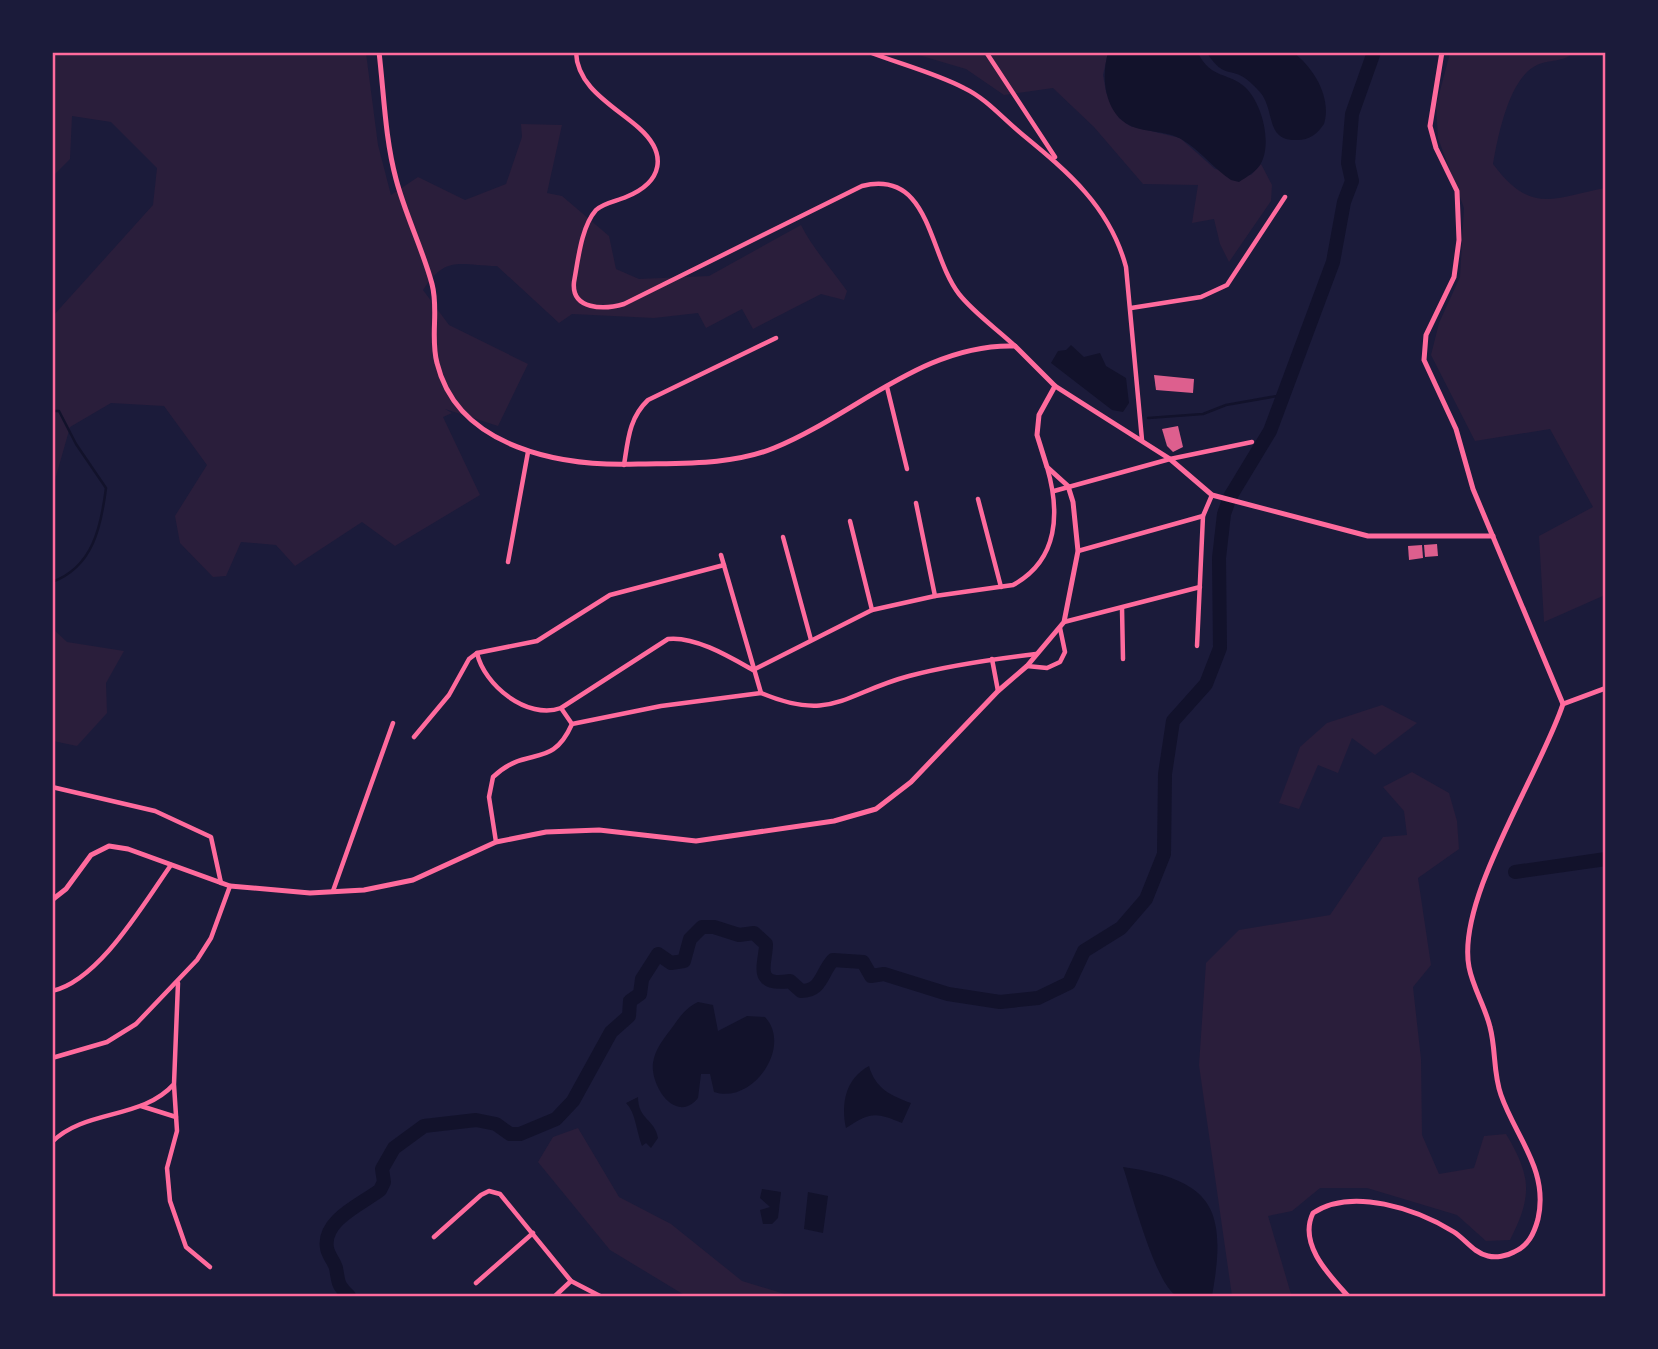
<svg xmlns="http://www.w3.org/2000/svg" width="1658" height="1349" font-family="Lato,sans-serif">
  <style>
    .green { fill: #2a1e3b }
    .water { fill: #12122b }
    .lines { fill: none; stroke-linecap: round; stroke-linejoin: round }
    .stream { stroke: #12122b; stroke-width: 2.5 }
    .river { stroke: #12122b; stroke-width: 14 }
    .building { fill: #dd5f8e }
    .minor { stroke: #ff6b9d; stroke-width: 4.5 }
    .tertiary { stroke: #ff6b9d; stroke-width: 5 }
    .neatline { fill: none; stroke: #ff6b9d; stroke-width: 2.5 }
  </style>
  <rect width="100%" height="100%" fill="#1b1b3a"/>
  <g class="green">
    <path d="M53,53h313l12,92 13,50 27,-18 47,23 41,-16 16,-47 -1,-13 41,1 -15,68 15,3 47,40 7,33 23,10 70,-3 92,-51c12,24 30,43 46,66l-3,9 -23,-6 -68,35 -11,-20 -36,19 -8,-15 -44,5 -82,-4 -13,9 -62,-57c-39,-1 -51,-11 -74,24l26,35 79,39 -30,62 -53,-17 7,4 -9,4 37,78 -85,51 -33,-24 -67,44 -19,-21 -35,-3 -15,34 -13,1 -33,-34 -5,-27 32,-51 -43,-59 -53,-3 -41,24 -17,60v-171l100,-111 4,-37 -46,-46 -39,-6 -2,43 -17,17z"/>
    <polygon points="912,53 1108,53 1103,75 1106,92 1119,118 1130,126 1180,138 1215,169 1251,175 1261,164 1272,185 1271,201 1229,262 1220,244 1214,219 1192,223 1198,185 1143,184 1094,127 1053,88 1004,95 966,69"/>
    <path d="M1450,53h123c-11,10 -23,6 -36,12 -28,13 -39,71 -44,99 38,51 60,34 112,24v407l-61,27 -5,-86 54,-29 -43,-78 -75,12 -44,-86 8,-32 21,-46 4,-69 -26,-70 -2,-32z"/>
    <polygon points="53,629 67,642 124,651 106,683 107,713 77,746 53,741"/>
    <polygon points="1382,705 1417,723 1375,755 1352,738 1338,773 1318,765 1299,809 1279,803 1300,747 1327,723"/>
    <path d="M1412,772l37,21 8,28 2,28 -41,29 13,87 -18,22 8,72 1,76 17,39 35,-6 10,-32 22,-2c25,42 27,61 4,106l-24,1 -29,-26 -90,-27h-47l-28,23 -24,5 23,78 -59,2 -33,-231 7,-102 33,-33 91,-15 53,-78 24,-2 -3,-24 -21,-24z"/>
    <polygon points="578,1128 619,1197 671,1224 742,1281 791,1296 686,1296 610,1250 538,1162 553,1137"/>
  </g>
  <g class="water">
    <path d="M1108,53h90c13,26 30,19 47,34 17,16 28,57 15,78 -5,7 -13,12 -21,17l-8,-2c-18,-12 -32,-31 -50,-41 -16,-9 -37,-6 -52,-14 -25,-13 -28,-49 -21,-72z"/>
    <path d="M1207,53h87c20,15 38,45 30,71 -7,10 -14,16 -27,16 -29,1 -23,-23 -33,-42 -2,-5 -10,-12 -14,-16 -19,-17 -25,-1 -43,-29z"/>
    <polygon points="1071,345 1084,357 1100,353 1106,366 1126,378 1129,403 1123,412 1112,410 1051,363 1058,351 1066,350"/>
    <path d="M698,1002l15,3 5,26 29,-15 18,1c28,30 -13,88 -51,75l-4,-18h-9l-3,24c-22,27 -48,-12 -45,-35 2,-15 13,-27 21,-38 7,-10 13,-18 24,-23z"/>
    <path d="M869,1066c6,22 22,30 42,37l-9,20c-27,-11 -31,-11 -56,5 -5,-24 -1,-49 23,-62z"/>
    <path d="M638,1097c0,23 17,22 20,41l-7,10 -5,-5 -4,3c-6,-15 -6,-33 -16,-43z"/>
    <path d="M1123,1167c89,13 105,40 89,129 -10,1 -30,4 -38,-2 -20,-16 -42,-100 -51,-127z"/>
    <polygon points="762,1189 781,1192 778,1218 772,1224 763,1224 760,1210 770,1207 760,1198"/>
    <polygon points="808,1192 828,1196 823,1233 804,1229"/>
  </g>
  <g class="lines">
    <g class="stream">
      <path d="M52,411h7l17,33 30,44c-5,39 -13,79 -54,94"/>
      <polyline points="1148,418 1203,414 1226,405 1277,396 1281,399"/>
    </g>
    <g class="river">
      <polyline points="1515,872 1606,859"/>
      <path d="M349,1296c-12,-12 -10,-12 -13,-28 -2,-7 -8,-13 -9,-20 -5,-28 35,-44 53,-58l4,-8 -2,-13 12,-21 30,-22 52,-6 20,4 14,10h10l36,-15 17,-18 38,-69 18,-16 1,-15 10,-7 2,-15 16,-25 13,9 13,-2 6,-22 12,-12h12l25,8 15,-2 12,11c0,19 -14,43 24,37l11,10c21,0 20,-18 32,-31l30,2 8,14 13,-2 64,20 52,8 38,-4 31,-15 15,-32 37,-23 25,-29 18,-45 1,-80 8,-53 33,-37 14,-36 -1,-90 5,-44 6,-17 40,-66 63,-169 11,-60 8,-21 -4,-18 4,-49 22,-62"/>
    </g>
  </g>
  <g class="building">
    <polygon points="1154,375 1194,379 1193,393 1156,390"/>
    <polygon points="1178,426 1183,447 1173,452 1167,446 1162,429"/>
    <polygon points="1437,544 1438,556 1425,557 1424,545"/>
    <polygon points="1422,545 1423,558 1409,560 1408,546"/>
  </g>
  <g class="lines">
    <g class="minor">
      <path d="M576,52c1,36 38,54 63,76 29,26 24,54 -13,69 -9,4 -23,6 -30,13 -15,17 -18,51 -22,72 -3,28 30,28 50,22l238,-118c69,-17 66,68 97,108 15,19 38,35 56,52"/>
      <path d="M869,52c31,12 66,21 95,36 23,11 39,31 59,47 45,37 87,72 103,132l16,173"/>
      <polyline points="986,52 1055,157"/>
      <polyline points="1131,308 1201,297 1227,285 1285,197"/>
      <polyline points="887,387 907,469"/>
      <path d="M624,465c4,-25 5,-47 24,-65l128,-62"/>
      <polyline points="1054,491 1170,459 1252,442"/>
      <polyline points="978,499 1001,587"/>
      <polyline points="916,503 935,596"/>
      <polyline points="850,521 872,610"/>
      <polyline points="783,537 811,640"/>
      <polyline points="1078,551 1203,516"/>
      <path d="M721,555l40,138c71,30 84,0 148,-17 41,-11 85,-17 127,-22"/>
      <polyline points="508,562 528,452"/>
      <polyline points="1122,608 1123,659"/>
      <polyline points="1064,622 1200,587"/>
      <polyline points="1197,646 1203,516 1212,495"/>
      <path d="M477,653c7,32 50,67 84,55l107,-69c27,-3 62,18 85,31l119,-60 63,-14 78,-11c46,-25 47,-73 34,-118"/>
      <polyline points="992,659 998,691"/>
      <polyline points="1027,666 1047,668 1060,662 1065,652 1060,628"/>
      <polyline points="561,708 572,724 661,706 761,693"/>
      <polyline points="414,737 449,695 469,659 477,653 537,641 610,595 724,565"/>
      <polyline points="52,787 155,811 211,837 221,883"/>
      <path d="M496,842l-7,-45 4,-20c35,-33 58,-6 79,-53"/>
      <polyline points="333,891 393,723"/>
      <path d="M52,991c47,-10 92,-88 119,-126"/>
      <polyline points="52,1058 107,1042 136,1024 197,960 211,938 230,886"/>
      <polyline points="174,1085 177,1131 167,1168 170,1201 186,1247 210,1267"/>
      <polyline points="141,1106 176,1117"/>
      <path d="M52,1142c33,-33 90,-22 122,-58l4,-101"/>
      <polyline points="434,1237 481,1195 489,1191 500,1194 571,1281 600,1296"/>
      <polyline points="476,1283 533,1233"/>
      <polyline points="555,1296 571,1281"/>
    </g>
    <g class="tertiary">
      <path d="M379,52c5,42 6,86 17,127 9,35 27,71 36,105 7,26 -2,53 5,79 21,86 126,104 201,101 44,-1 95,1 136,-16 81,-33 150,-105 241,-102l40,40"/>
      <polyline points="1563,704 1606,688"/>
      <polyline points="52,900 66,889 91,855 109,846 128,849 230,886 310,893 364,890 413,880 496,842 546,832 599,830 696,841 834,821 876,809 911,782 998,691 1027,666 1064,622 1078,551 1073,502 1068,486 1047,467 1037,435 1039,415 1055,386 1170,459 1212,495 1368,536 1493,536"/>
      <path d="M1348,1296c-19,-21 -50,-52 -35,-83 39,-26 104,-4 141,19 11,7 20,21 34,24 8,2 19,0 26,-4 14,-6 20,-18 24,-33 11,-49 -22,-81 -37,-124 -8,-22 -5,-46 -11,-68 -5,-21 -17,-39 -21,-60 -13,-68 71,-193 94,-263l-90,-215 -17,-60 -32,-69 2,-25 28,-58 5,-37 -2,-49 -21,-43 -6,-22 12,-74"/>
    </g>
  </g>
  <rect width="1658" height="1349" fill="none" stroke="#1b1b3a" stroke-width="108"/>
  <rect x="54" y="54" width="1550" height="1241" class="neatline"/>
</svg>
